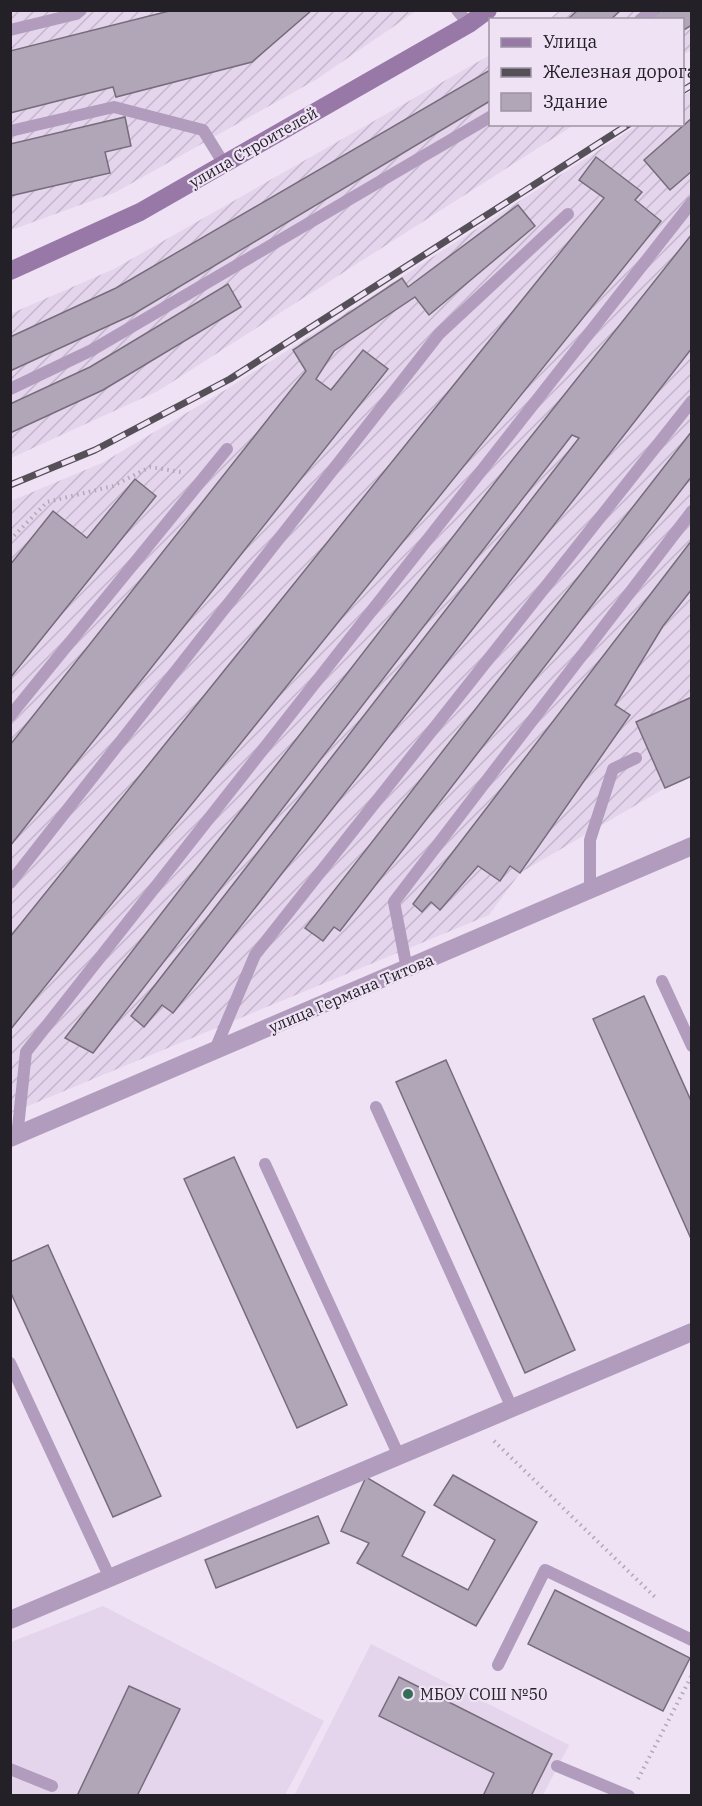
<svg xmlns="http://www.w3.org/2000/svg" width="702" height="1806" font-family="'IBM Plex Serif',serif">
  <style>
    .built { fill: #e4d4ec }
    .industrial { fill: url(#industrial-furrows) }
    .building { fill: #b1a6b7; stroke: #776c7c; stroke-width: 1.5 }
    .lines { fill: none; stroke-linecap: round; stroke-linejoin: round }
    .path { stroke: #b1a8b6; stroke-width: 4; stroke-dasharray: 1.5 4.5; stroke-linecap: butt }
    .lane { stroke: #b29cbd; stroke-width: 12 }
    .street { stroke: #b29cbd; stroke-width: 18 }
    .secondary { stroke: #9878a7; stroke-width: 18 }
    .rail-casing { stroke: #554f58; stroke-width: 7 }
    .rail { stroke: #eee2f4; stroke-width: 4.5; stroke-dasharray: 14; stroke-linecap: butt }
    .poi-dot { fill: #356e56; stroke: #eee2f4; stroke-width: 2 }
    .labels { text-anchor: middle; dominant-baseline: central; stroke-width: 4.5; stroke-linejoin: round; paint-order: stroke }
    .street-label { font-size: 16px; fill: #242027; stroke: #eee2f4 }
    .poi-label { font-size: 16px; fill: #242027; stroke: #eee2f4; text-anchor: start }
  </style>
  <defs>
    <pattern id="industrial-furrows" width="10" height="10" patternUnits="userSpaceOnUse" patternTransform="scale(1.5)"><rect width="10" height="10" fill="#e4d4ec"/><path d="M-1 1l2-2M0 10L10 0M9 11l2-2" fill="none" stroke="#c3b6ca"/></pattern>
  </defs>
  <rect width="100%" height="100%" fill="#eee2f4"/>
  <g class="built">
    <polygon points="103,1606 324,1721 285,1795 11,1796 11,1642"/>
    <polygon points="371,1644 569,1745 543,1795 294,1796"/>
  </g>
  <g class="industrial">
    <polygon points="11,11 416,11 317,79 116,192 11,230"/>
    <polygon points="559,11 691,11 691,50 683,55 682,20 548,20"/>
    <polygon points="490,55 490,124 574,125 158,391 11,458 10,314 114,269"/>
    <polygon points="691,91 691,776 665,788 520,873 489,915 11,1113 11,501 102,463 227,389 638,125 682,124 683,97"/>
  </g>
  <g class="building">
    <polygon points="173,10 312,10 252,62 116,97 113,87 10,113 10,51"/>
    <polygon points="578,10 621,10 610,20 567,20"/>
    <polygon points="661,10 692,10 692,25 682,31 682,20 647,20"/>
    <polygon points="490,70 490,101 132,315 10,371 10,337 116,288"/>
    <polygon points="125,117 131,146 105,152 110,173 10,196 10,144"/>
    <polygon points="692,118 692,171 670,190 644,160"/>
    <polygon points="596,157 642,192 635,200 661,221 10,1030 10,937 604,198 579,180"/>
    <polygon points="518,205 535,226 429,315 415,297 334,351 316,379 331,390 363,350 388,369 10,846 10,745 306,371 293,350 402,278 408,287"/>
    <polygon points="692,234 692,348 173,1013 162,1005 144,1027 131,1016 579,438 572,435 93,1053 65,1038 510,463"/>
    <polygon points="228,284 241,307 103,390 10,433 10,404 90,367"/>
    <polygon points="692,431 692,476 340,931 334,927 323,941 305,928"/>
    <polygon points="135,479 156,496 10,678 10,565 53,511 87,538"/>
    <polygon points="692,540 692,589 663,626 615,705 630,715 520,873 510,866 500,881 478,866 440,910 431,902 422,912 413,904"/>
    <polygon points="692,697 692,776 665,788 636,722"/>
    <polygon points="644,996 692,1103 692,1241 593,1019"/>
    <polygon points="446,1060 575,1350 525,1373 396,1082"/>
    <polygon points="234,1157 347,1405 297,1428 184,1179"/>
    <polygon points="48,1245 161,1496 113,1517 10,1291 10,1262"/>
    <polygon points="453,1475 537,1522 476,1626 357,1563 369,1543 341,1531 366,1477 425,1512 402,1556 468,1590 495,1540 434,1505"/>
    <polygon points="318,1516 329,1543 216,1588 205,1560"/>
    <polygon points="555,1590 690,1658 663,1711 528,1644"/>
    <polygon points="399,1677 552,1754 531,1796 483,1796 494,1773 379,1716"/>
    <polygon points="129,1686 180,1709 137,1796 77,1796"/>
  </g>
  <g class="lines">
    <g class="path">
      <polyline points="10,540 47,502 113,486 150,467 181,472"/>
      <polyline points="494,1441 657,1599"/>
      <polyline points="638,1779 692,1675"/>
    </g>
    <g class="lane">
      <polyline points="457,10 469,24"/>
      <polyline points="640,20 653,10"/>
      <polyline points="10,30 76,14 81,10"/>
      <polyline points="10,131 114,107 203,130 224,164"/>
      <polyline points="10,389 92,350 490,117"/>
      <polyline points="10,716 227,449"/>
      <polyline points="10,883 439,334 568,214"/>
      <polyline points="590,890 590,840 613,769 636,758"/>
      <polyline points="407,969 394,902 692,511"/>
      <polyline points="662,981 692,1046"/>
      <polyline points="214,1052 255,955 692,401"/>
      <polyline points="376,1107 512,1408"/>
      <polyline points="17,1137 26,1052 692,202"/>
      <polyline points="265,1164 399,1456"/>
      <polyline points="10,1363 110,1578"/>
      <polyline points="498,1665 545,1570 692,1640"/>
      <polyline points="557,1766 629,1796"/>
      <polyline points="10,1769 52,1786"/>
    </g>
    <g class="street">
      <polyline points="10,1138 692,846"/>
      <polyline points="10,1620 692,1332"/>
    </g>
    <polyline class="secondary" points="10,271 140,212 469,24 488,10"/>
    <g class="rail-casing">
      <g id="rail">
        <polyline points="682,91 692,85"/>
        <polyline points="10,485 95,450 230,379 629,124"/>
      </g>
    </g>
    <use href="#rail" class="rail"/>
  </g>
  <circle class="poi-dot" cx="408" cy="1694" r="6"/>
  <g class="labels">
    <g class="street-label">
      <text transform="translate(253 147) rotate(-30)">улица Строителей</text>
      <text transform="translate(351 993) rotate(-23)">улица Германа Титова</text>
    </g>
    <g class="poi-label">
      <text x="420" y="1694">МБОУ СОШ №50</text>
    </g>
  </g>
  <rect width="702" height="1806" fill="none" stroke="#242027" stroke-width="24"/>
  <rect x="489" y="18" width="195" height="108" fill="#eee2f4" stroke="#9d94a2" stroke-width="1.5"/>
  <rect x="501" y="38" width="30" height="9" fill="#9878a7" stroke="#9d94a2" stroke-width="1.5"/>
  <text x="543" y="48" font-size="18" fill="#242027">Улица</text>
  <rect x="501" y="68" width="30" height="9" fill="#554f58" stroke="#9d94a2" stroke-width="1.5"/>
  <text x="543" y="78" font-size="18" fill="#242027">Железная дорога</text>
  <rect x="501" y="93" width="30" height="18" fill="#b1a6b7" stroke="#9d94a2" stroke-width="1.5"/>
  <text x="543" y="108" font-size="18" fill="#242027">Здание</text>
</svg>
